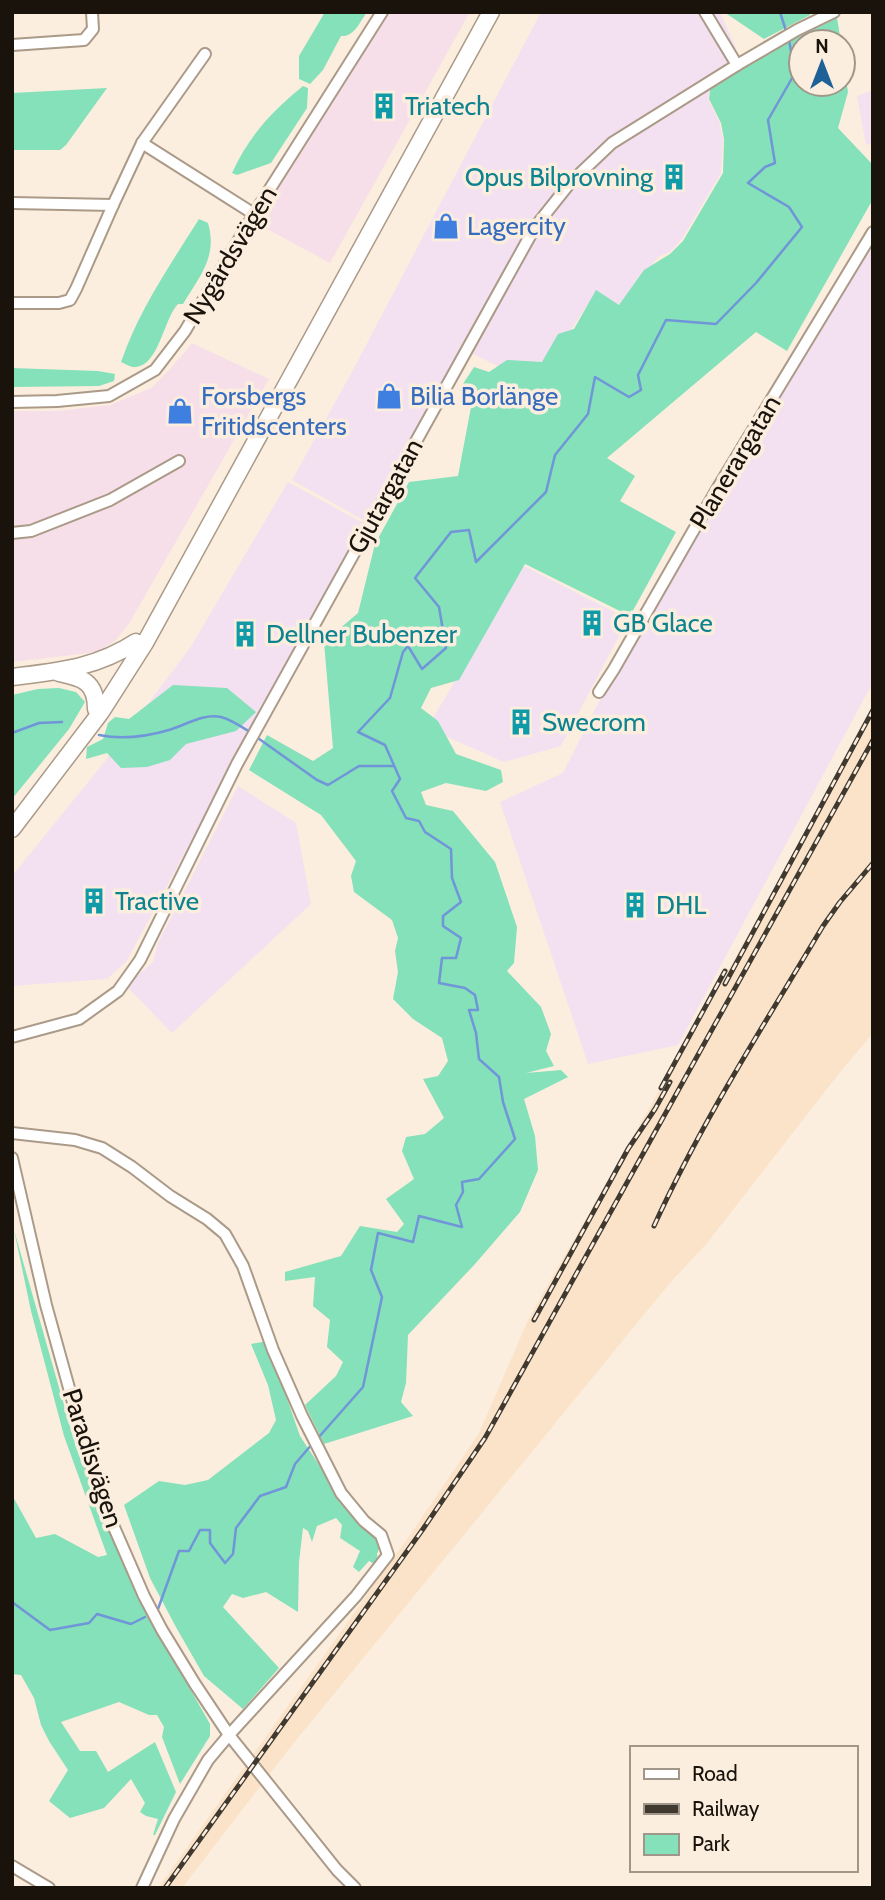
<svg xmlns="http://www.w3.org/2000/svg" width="885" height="1900" font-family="Cabin,sans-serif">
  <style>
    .commercial { fill: #f7dfe9 }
    .industrial { fill: #f3e0f0 }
    .built { fill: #fae3c9 }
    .green { fill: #84e1b9 }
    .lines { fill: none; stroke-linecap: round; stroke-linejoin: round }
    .stream { stroke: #7095d9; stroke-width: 2.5 }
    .minor-casing { stroke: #ab9a88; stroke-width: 14 }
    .highway-casing { stroke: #ab9a88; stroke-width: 19 }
    .minor { stroke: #fff; stroke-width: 10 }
    .highway { stroke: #fff; stroke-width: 16 }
    .rail-casing { stroke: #403930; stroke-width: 5 }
    .rail { stroke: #fceede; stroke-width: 2.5; stroke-dasharray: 8; stroke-linecap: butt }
    .labels { text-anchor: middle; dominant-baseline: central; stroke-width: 7; stroke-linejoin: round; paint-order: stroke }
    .culture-label { font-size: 26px; fill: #0d838f; stroke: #fceede; text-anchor: start }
    .shop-label { font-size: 26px; fill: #366cbe; stroke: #fceede; text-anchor: start }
    .street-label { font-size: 26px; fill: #19130c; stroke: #fceede }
  </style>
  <rect width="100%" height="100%" fill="#fceede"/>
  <g class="commercial">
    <polygon points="388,12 470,12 330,263 256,223"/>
    <polygon points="192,343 269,379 129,624 115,641 98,652 12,662 12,411 56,411 110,405 151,388 170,369"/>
  </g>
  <g class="industrial">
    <polygon points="541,12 720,12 736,48 710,89 708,99 719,121 723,139 721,173 682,239 670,252 658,257 623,304 587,305 536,385 467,351 367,522 292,480 353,370"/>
    <polygon points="873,90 873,143 866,145 857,96"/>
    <polygon points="873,232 873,682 678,1045 588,1064 500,802 563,773 621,658"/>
    <polygon points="288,482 363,523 126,962 107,979 12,986 12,876 102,765 190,648"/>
    <polygon points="524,566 628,619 561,746 504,762 427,728"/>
    <polygon points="238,786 296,823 311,904 172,1033 126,986 153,962 158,943"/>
  </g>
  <polygon class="built" points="873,717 873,1033 841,1071 708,1242 669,1284 289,1749 182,1888 158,1888 412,1532 479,1433 529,1318"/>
  <g class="green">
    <path d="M325,12h42c-7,10 -13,25 -26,24l-18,34 -13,14 -11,-5v-23z"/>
    <polygon points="724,12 810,12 810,15 764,39"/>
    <polygon points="837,18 841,42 801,42 801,84 843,84 843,59 848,92 838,128 873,165 873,199 787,351 756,332 607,458 635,476 620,501 676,532 630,616 525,564 459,680 431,688 421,708 438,721 456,754 501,770 503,782 486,791 446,783 421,792 426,805 453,811 495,862 517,927 514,963 507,971 541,1007 551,1034 546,1051 554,1066 526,1073 561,1070 568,1077 524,1099 535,1136 538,1170 520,1212 475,1264 408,1335 406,1383 401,1402 413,1416 324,1444 305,1405 336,1376 343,1362 327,1347 330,1320 313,1306 315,1277 285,1281 285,1272 341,1256 360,1226 397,1232 404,1224 386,1199 414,1179 402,1151 406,1137 425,1134 444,1118 423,1079 438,1076 448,1061 442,1038 413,1019 393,999 398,972 395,951 398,938 392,920 354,892 351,876 356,861 321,815 249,770 267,735 313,761 333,748 324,642 358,613 375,544 409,482 458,476 471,407 459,390 474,367 489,372 507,360 542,362 558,334 574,329 596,290 619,305 644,270 670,254 683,241 723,173 724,139 721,123 709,99 711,83 776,48"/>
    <path d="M303,86l5,2 -1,20 -36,55 -34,12 -5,-2c17,-37 39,-61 71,-87z"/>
    <polygon points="107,88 66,145 60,150 12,150 12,93"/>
    <path d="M199,219l9,4c10,34 -9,54 -25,81h-5c-14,14 -19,61 -42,63 -5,1 -10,-3 -15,-5 18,-52 49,-97 78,-143z"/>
    <polygon points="12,368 98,371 115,374 114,381 99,386 12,387"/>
    <polygon points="173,685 227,688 256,712 236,731 186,744 170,760 147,767 121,768 107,753 86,759 87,747 103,739 108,723 115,717 129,719"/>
    <polygon points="59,688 76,692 85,702 69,729 12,799 12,695 38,689"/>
    <polygon points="14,1230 76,1447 122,1562 172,1657 210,1724 210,1736 180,1784 162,1737 164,1727 157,1715 149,1715 119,1702 61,1722 80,1751 96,1751 108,1772 155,1742 176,1792 155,1835 153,1835 158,1819 146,1816 140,1812 145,1803 131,1779 104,1808 70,1818 49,1801 68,1770 49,1741 41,1725 34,1698 21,1675 12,1674 12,1495 36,1538 55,1534 98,1557 107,1555 64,1436 31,1311"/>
    <polygon points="267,1341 300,1436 337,1492 362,1526 381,1544 377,1554 378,1559 374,1564 369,1561 359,1572 353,1567 360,1551 340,1538 342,1525 336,1518 317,1526 312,1542 308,1531 303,1528 299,1562 298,1612 266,1592 243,1598 232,1594 223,1607 279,1668 243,1709 204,1676 177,1629 150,1578 124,1505 159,1481 185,1485 208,1480 269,1433 276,1420 268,1385 251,1344"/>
  </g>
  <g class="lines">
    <g class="stream">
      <polyline points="780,12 787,34"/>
      <polyline points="12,733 39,723 62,722"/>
      <path d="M99,735c24,5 46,2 70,-5 17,-5 34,-17 52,-13 9,2 21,10 29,15"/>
      <polyline points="255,736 317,780 328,785 359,766 394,766"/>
      <polyline points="318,1438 363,1387 382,1297 371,1270 378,1233 413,1242 419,1216 462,1227 456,1205 463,1192 462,1182 479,1179 515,1139 503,1102 499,1077 479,1059 476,1033 469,1010 478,1010 475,995 465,988 439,983 442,958 456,958 461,938 443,926 443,916 461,902 452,878 451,849 425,832 419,821 406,818 392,791 400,779 385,745 358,732 390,698 403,652 408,646 422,669 446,648 439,607 415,578 451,532 469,530 476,562 546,492 555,455 588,414 595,377 629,397 641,390 638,375 666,320 716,324 756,283 802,227 789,207 748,183 765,167 775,163 768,120 795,73 789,40"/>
      <polyline points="12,1602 50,1630 89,1623 97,1614 131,1624 145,1617"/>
      <polyline points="158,1609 179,1551 189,1551 200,1530 210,1530 210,1543 225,1563 233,1554 236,1528 260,1496 286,1487 295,1464 313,1443"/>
    </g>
    <g class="minor-casing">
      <g id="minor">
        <polyline points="705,12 737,65"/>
        <polyline points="12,45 84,40 93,29 92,12"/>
        <polyline points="142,143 254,214"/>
        <polyline points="12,203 113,205 142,143 205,54"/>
        <polyline points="12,303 59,303 70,300 76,289 113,205"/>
        <polyline points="12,402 57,401 109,396 155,370 185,331 254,214 382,12"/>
        <polyline points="12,533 31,531 110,500 179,461"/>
        <polyline points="599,692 614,669 716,491 873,232"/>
        <polyline points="12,1037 79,1019 118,991 140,960 237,764 535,227 570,183 612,143 737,65 797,30 834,12"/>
        <polyline points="12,1133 75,1140 102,1148 132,1167 170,1196 207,1219 225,1234 243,1266 273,1350 302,1416 341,1493 364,1521 381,1535 388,1555 356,1596 229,1735 208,1760 174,1819 142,1888"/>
        <polyline points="12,1158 46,1305 89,1460 106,1509 144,1596 162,1630 195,1684 229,1735 337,1870 355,1888"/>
        <polyline points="12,1866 49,1888"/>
      </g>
    </g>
    <g class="highway-casing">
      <g id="highway">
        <path d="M59,673c24,5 37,9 37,36"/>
        <path d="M12,677c47,-6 84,-9 124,-35"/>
        <polyline points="12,829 101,712 145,643 491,12"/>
      </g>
    </g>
    <use href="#minor" class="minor"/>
    <use href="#highway" class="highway"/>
    <g class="rail-casing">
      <g id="rail">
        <polyline points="725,984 873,710"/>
        <polyline points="661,1088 725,971"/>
        <path d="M654,1226c48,-105 110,-201 169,-300l17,-24 33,-39"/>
        <polyline points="534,1320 628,1149 655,1109 670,1082"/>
        <polyline points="165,1888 423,1529 485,1438 873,740"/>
      </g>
    </g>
    <use href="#rail" class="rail"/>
  </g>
  <defs>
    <g id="building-bare" transform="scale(2.1)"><path d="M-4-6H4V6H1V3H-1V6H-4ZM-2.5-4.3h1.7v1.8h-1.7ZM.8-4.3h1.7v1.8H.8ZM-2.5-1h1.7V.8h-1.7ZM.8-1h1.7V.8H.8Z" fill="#0f9aa8" stroke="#fceede" stroke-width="2.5" paint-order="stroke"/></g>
    <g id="shop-bare" transform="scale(2.1)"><path d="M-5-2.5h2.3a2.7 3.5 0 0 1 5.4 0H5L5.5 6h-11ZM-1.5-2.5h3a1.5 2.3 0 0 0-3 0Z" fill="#3f7fe0" stroke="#fceede" stroke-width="2.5" paint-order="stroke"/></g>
  </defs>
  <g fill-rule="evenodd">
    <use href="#building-bare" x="384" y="106"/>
    <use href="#building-bare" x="674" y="177"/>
    <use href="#shop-bare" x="446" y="226"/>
    <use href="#shop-bare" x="389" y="396"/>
    <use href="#shop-bare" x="180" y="411"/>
    <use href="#building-bare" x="592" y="623"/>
    <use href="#building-bare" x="245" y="634"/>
    <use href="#building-bare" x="521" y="722"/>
    <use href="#building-bare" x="94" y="901"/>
    <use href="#building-bare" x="635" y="905"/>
  </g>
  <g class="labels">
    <g class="culture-label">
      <text x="405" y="106">Triatech</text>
      <text x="653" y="177" text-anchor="end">Opus Bilprovning</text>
      <text x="613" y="623">GB Glace</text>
      <text x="266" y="634">Dellner Bubenzer</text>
      <text x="542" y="722">Swecrom</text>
      <text x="115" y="901">Tractive</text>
      <text x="656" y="905">DHL</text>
    </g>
    <g class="shop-label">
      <text x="467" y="226">Lagercity</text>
      <text x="201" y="396">Forsbergs<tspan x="201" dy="30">Fritidscenters</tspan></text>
      <text x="410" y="396">Bilia Borlänge</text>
    </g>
    <g class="street-label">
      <text transform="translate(230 255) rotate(-59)">Nygårdsvägen</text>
      <text transform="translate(735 462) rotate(-59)">Planerargatan</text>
      <text transform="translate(385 496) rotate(-61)">Gjutargatan</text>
      <text transform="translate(93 1458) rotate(72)">Paradisvägen</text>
    </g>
  </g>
  <rect width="885" height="1900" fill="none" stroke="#19130c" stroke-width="28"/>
  <rect x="630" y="1746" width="228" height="126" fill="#fceede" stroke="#a1968a" stroke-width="2"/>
  <rect x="644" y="1769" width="35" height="10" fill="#ffffff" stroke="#a1968a" stroke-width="2"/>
  <text x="692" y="1781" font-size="21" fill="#19130c">Road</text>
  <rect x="644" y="1804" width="35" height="10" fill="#403930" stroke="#a1968a" stroke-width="2"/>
  <text x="692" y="1816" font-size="21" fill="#19130c">Railway</text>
  <rect x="644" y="1834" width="35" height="21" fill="#84e1b9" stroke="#a1968a" stroke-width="2"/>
  <text x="692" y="1851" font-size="21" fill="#19130c">Park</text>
  <g transform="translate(822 63)"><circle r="33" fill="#fceede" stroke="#a1968a" stroke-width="2"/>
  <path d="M0-5L12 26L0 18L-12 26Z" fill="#1e6196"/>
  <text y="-10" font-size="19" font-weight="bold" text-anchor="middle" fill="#19130c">N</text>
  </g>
</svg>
